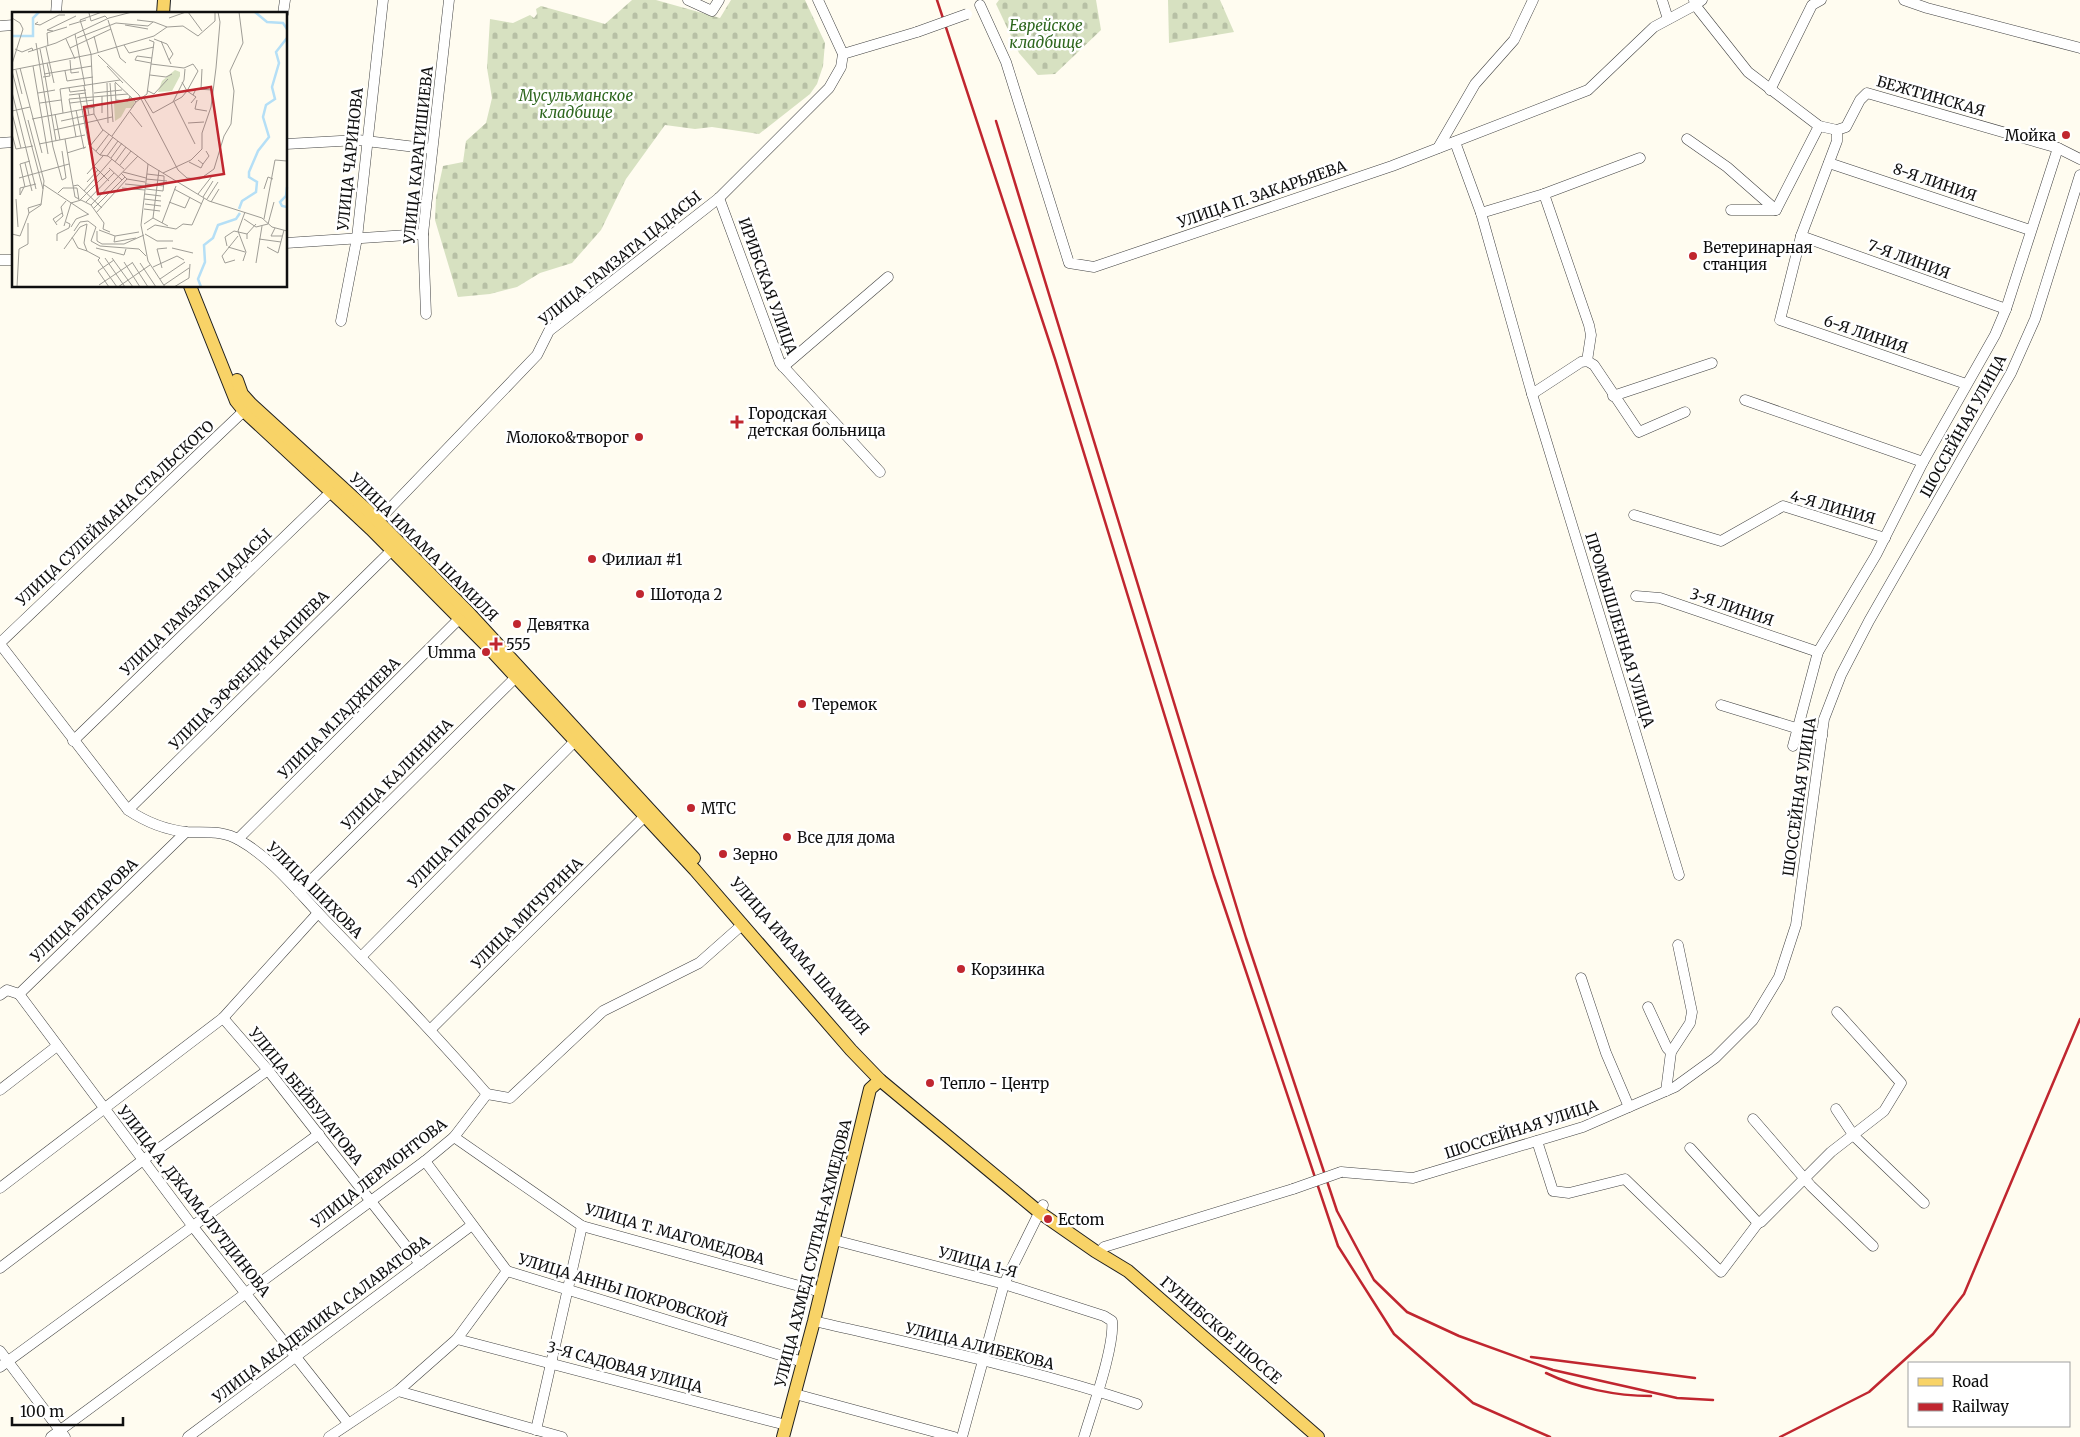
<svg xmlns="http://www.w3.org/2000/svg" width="2080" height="1437" font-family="Merriweather,serif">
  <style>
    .cemetery { fill: url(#cemetery-stones) }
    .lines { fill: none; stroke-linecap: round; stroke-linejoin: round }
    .minor-casing { stroke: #424242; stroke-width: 11 }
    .major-casing { stroke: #202020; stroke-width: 14 }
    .minor { stroke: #fff; stroke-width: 10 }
    .major { stroke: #f8d367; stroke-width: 12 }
    .rail { stroke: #c0262f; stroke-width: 2.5 }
    .minor-bridge-casing { stroke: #424242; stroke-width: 11; stroke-linecap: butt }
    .minor-bridge { stroke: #fff; stroke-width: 10 }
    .poi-dot { fill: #c0262f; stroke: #fff; stroke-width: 2 }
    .labels { text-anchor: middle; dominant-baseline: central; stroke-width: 5; stroke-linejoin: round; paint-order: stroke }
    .park-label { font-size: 15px; font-style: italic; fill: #2e671e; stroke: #fff }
    .street-label { font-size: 15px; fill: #0f0f0f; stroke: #fff }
    .poi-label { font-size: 15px; fill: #0f0f0f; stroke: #fff; text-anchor: start }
    .inset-river { fill: none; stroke: #b5dff6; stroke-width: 2.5 }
    .inset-road { fill: none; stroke: #9f9d96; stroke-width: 1 }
    .view { fill: #c0262f; fill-opacity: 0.15; stroke: #c0262f; stroke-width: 2.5 }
    .inset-edge { fill: none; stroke: #0f0f0f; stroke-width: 2.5 }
  </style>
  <defs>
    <pattern id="cemetery-stones" width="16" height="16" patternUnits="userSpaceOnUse" patternTransform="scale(1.25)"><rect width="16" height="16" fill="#d7e1c1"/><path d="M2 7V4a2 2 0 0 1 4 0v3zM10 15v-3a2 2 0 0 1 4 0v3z" fill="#b7c0a5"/></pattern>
  </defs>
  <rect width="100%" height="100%" fill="#fffcf0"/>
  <g class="cemetery">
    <polygon points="632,0 656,0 720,18 731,0 805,0 825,43 823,66 817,84 810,94 759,134 712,127 695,129 665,125 626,179 601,230 572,263 540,273 517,287 490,294 458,297 435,220 436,198 443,166 463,162 466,141 486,123 492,98 487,68 490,19 513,23 530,15 534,18 537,14 536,9 541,6 605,24"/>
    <polygon points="999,0 1096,0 1101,30 1055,74 1038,75 1019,53 996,4"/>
    <polygon points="1168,0 1220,0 1234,32 1169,43"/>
  </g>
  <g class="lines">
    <g class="minor-casing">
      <g id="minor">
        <polyline points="688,0 712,11 719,0"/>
        <polyline points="1662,0 1668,19"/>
        <polyline points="1702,0 1695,5 1748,72 1819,126 1776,210 1731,210"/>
        <polyline points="1904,0 1927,8 2080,48"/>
        <polyline points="980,5 1006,62 1069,263 1094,267 1392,166 1588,90 1654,27 1695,5 1694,0"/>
        <polyline points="56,14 57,0"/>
        <polyline points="283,14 285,0"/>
        <polyline points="0,26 14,25"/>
        <polyline points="843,54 917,32"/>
        <polyline points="1770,90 1812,5 1821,0"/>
        <polyline points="1819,126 1837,130 1846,127 1860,100 1867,93 2058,148 2080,159"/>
        <polyline points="1837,130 1837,141 1801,236 1780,320 1966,384"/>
        <polyline points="1687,139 1727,167 1776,210"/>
        <polyline points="1455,142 1481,213 1532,394 1679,875"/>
        <polyline points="0,143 14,142"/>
        <polyline points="286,144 358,140 432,149"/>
        <polyline points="1438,148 1475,84 1514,40 1533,0"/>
        <polyline points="1829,163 2030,230"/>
        <polyline points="1544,194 1589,325 1591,335 1587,361"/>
        <polyline points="719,198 780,363 880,472"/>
        <polyline points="1481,213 1544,194 1640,158"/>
        <polyline points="1801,236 2006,309"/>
        <polyline points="286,243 423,234"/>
        <polyline points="0,260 14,260"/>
        <polyline points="426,314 423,234 449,0"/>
        <polyline points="341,321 357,238 383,0"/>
        <polyline points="783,367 888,277"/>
        <polyline points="1532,394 1581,362 1587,361 1594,365 1639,432 1685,412"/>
        <polyline points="1613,396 1712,363"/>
        <polyline points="1745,400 1923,462"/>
        <polyline points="1634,515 1721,541 1783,506 1885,538"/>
        <polyline points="373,526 537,355 549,331 719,198 829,88 841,67 843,54 818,0"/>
        <polyline points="1636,596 1660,598 1818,652"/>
        <polyline points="0,643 248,407"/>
        <path d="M0,644l128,166c18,12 38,20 59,22 18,1 36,-2 52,8 34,19 59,52 86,80 55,57 110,114 162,174"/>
        <polyline points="1721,705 1822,736"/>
        <polyline points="73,741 336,487"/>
        <polyline points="1793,746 1818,652 1876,555 1923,462 1995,335 2006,309 2058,148"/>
        <polyline points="128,810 391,551"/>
        <polyline points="238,839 460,618"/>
        <polyline points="299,892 515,678"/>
        <polyline points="361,957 579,737"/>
        <polyline points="1581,978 1606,1053 1629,1107"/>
        <polyline points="19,994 194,1228 348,1423"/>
        <polyline points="0,995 7,990 19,994 186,832"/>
        <polyline points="1648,1007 1667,1048 1671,1052"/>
        <polyline points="223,1018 268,1070 420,1264"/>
        <polyline points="431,1029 644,817"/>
        <polyline points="0,1090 57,1046"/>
        <polyline points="1666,1091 1671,1052 1690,1023 1692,1012 1678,945"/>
        <polyline points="487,1094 510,1098 603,1011 699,963 742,925"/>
        <polyline points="1836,1109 1854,1136 1924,1203"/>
        <polyline points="1753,1119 1811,1186 1873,1246"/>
        <polyline points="454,1137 582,1226 821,1292"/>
        <polyline points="1537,1141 1553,1191 1569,1193 1625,1179 1721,1272 1758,1223"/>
        <polyline points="1690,1148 1758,1223 1761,1222 1831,1152 1884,1111 1901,1083 1837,1012"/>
        <polyline points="425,1161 507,1271 803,1362"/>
        <polyline points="1341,1172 1413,1178 1583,1127 1675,1087 1715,1058 1753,1020 1779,977 1796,925 1824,719 1841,675 1869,621 2011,373 2035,319 2080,175"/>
        <polyline points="0,1188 223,1018 318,913"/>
        <path d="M834,1240l170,44 100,32 8,5c3,25 -20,89 -28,116"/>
        <polyline points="1099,1253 1104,1247 1293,1189"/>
        <polyline points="0,1268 143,1160 268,1070"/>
        <path d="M814,1321c108,25 218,48 323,83"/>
        <polyline points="457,1339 786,1425"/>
        <polyline points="0,1351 65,1437"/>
        <polyline points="0,1367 319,1134"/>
        <polyline points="398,1391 562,1437"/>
        <polyline points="795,1394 954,1437"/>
        <polyline points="536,1430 582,1226"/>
        <polyline points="51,1437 425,1161 454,1137 487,1094"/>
        <polyline points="188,1437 472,1225"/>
        <polyline points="329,1437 398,1391 457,1339 507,1271"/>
        <polyline points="962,1437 1004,1284 1043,1205"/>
      </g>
    </g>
    <g class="major-casing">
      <g id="major">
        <polyline points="163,14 164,0"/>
        <polyline points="190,286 236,401 244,411 371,529 489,648 695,870 851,1050 880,1080 1039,1212 1095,1251 1128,1271 1318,1437"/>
        <polyline points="237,380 242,394 251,404 368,511 469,613 694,858"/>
        <polyline points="783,1437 814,1321 870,1089 880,1080"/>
      </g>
    </g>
    <use href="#minor" class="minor"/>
    <use href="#major" class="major"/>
    <g class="rail">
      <polyline points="937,0 1055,359 1214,876 1338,1246 1394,1334 1473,1403 1550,1437"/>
      <polyline points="996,121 1246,938 1337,1211 1374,1280 1407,1312 1459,1336 1553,1370 1677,1398 1713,1400"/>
      <polyline points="1531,1357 1695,1378"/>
      <path d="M1546,1373c31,15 70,23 105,23"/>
      <polyline points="1780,1437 1869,1392 1933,1334 1964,1294 2080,1019"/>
    </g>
    <g class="minor-bridge-casing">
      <g id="minor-bridge">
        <polyline points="917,32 967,14"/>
        <polyline points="1293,1189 1341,1172"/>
      </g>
    </g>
    <use href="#minor-bridge" class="minor-bridge"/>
  </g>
  <g class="poi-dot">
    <circle cx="2066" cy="135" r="5"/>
    <circle cx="1693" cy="256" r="5"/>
    <path d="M734.5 414.5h5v5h5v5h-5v5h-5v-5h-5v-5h5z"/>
    <circle cx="639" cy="437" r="5"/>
    <circle cx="592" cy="559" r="5"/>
    <circle cx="640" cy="594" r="5"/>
    <circle cx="517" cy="624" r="5"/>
    <path d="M493.5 636.5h5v5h5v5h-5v5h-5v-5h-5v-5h5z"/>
    <circle cx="486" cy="652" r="5"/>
    <circle cx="802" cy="704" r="5"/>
    <circle cx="691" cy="808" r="5"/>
    <circle cx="787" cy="837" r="5"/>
    <circle cx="723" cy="854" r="5"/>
    <circle cx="961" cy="969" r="5"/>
    <circle cx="930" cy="1083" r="5"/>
    <circle cx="1048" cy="1219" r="5"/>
  </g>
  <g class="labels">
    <g class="park-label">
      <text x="1046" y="25">Еврейское<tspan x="1046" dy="17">кладбище</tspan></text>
      <text x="576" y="95">Мусульманское<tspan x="576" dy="17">кладбище</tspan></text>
    </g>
    <g class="street-label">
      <text transform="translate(1931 96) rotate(16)">БЕЖТИНСКАЯ</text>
      <text transform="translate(418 155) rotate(-84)">УЛИЦА КАРАГИШИЕВА</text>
      <text transform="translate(350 159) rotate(-84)">УЛИЦА ЧАРИНОВА</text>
      <text transform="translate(1935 182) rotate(19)">8-Я ЛИНИЯ</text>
      <text transform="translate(1262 194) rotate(-19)">УЛИЦА П. ЗАКАРЬЯЕВА</text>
      <text transform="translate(620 258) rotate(-39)">УЛИЦА ГАМЗАТА ЦАДАСЫ</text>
      <text transform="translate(1909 259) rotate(20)">7-Я ЛИНИЯ</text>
      <text transform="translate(768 286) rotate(70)">ИРИБСКАЯ УЛИЦА</text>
      <text transform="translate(1866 334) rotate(19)">6-Я ЛИНИЯ</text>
      <text transform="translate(1963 426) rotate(-61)">ШОССЕЙНАЯ УЛИЦА</text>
      <text transform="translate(1833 507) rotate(16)">4-Я ЛИНИЯ</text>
      <text transform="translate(115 513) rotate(-43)">УЛИЦА СУЛЕЙМАНА СТАЛЬСКОГО</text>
      <text transform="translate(424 547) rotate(45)">УЛИЦА ИМАМА ШАМИЛЯ</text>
      <text transform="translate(196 602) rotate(-44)">УЛИЦА ГАМЗАТА ЦАДАСЫ</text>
      <text transform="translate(1732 607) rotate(19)">3-Я ЛИНИЯ</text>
      <text transform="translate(1620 630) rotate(73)">ПРОМЫШЛЕННАЯ УЛИЦА</text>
      <text transform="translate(249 670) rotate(-45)">УЛИЦА ЭФФЕНДИ КАПИЕВА</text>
      <text transform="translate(339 718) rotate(-45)">УЛИЦА М.ГАДЖИЕВА</text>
      <text transform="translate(397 774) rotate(-45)">УЛИЦА КАЛИНИНА</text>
      <text transform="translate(1799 797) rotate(-82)">ШОССЕЙНАЯ УЛИЦА</text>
      <text transform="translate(461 835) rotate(-45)">УЛИЦА ПИРОГОВА</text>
      <text transform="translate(315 890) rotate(45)">УЛИЦА ШИХОВА</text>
      <text transform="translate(84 910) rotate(-44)">УЛИЦА БИТАРОВА</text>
      <text transform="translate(527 913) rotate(-45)">УЛИЦА МИЧУРИНА</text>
      <text transform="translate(800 956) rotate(49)">УЛИЦА ИМАМА ШАМИЛЯ</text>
      <text transform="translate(306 1096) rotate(51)">УЛИЦА БЕЙБУЛАТОВА</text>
      <text transform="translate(1521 1129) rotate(-18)">ШОССЕЙНАЯ УЛИЦА</text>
      <text transform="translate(379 1173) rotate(-38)">УЛИЦА ЛЕРМОНТОВА</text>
      <text transform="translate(194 1201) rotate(52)">УЛИЦА А. ДЖАМАЛУТДИНОВА</text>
      <text transform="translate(675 1234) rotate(16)">УЛИЦА Т. МАГОМЕДОВА</text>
      <text transform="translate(813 1253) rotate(-76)">УЛИЦА АХМЕД СУЛТАН-АХМЕДОВА</text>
      <text transform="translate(978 1262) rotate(15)">УЛИЦА 1-Я</text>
      <text transform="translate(623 1290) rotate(17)">УЛИЦА АННЫ ПОКРОВСКОЙ</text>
      <text transform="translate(321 1319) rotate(-37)">УЛИЦА АКАДЕМИКА САЛАВАТОВА</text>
      <text transform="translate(1221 1330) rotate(41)">ГУНИБСКОЕ ШОССЕ</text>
      <text transform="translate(980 1346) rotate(14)">УЛИЦА АЛИБЕКОВА</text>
      <text transform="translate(625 1367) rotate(15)">3-Я САДОВАЯ УЛИЦА</text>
    </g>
    <g class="poi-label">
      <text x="2056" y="135" text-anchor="end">Мойка</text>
      <text x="1703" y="247">Ветеринарная<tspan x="1703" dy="17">станция</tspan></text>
      <text x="748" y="413">Городская<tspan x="748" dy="17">детская больница</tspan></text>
      <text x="629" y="437" text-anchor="end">Молоко&amp;творог</text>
      <text x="602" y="559">Филиал #1</text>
      <text x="650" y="594">Шотода 2</text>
      <text x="527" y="624">Девятка</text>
      <text x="506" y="644">555</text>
      <text x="476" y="652" text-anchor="end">Umma</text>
      <text x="812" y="704">Теремок</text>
      <text x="701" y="808">МТС</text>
      <text x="797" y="837">Все для дома</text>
      <text x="733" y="854">Зерно</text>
      <text x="971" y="969">Корзинка</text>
      <text x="940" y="1083">Тепло - Центр</text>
      <text x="1058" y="1219">Ectom</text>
    </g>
  </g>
  <g transform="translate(12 12)">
    <rect width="275" height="275" fill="#fffcf0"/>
    <path d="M163,58l5,2v4l-8,15 -14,1 4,-11zM118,84l5,6 -3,6h-6l-5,9 -6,4 -1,-18 14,-2z" fill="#d7e1c1"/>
    <path class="inset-river" d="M243,0l12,10 16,1 4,6M0,24h21v-18l6,-6M275,175l-1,9 -6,6 2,4 5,1M227,197l3,-8 14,-9 1,-10 -8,-5v-5l9,-21 11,-14 -6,-20 3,-12 9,-6 -3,-12 7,-24 -3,-11 11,-14M189,275l-3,-8 7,-17 -1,-17 9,-7 5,-13 18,-6 4,-6"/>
    <path class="inset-road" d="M176,0l14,19M77,1l2,8 14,-5 3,3M0,6l8,5 3,6 -11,35M157,6l17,-6M96,8l12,38 6,5M125,8l17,2 13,5M26,10l-3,2 5,1 19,-10h6M57,13l17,-5M113,13l23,4M41,19l-6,-1 29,-14M63,22l10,52M82,24l4,16M65,26l39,-15 32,3 5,-4M54,27l9,20M142,27l13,5 6,10 -4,6 2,4M149,29l8,19M24,31l17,104 9,33 4,-2 -4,-27M112,33l5,8 25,-6M36,34l-1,-13 20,-6M34,35l8,36M58,36l41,-19M3,37l7,3 10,-4 1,3M28,37l3,15M16,40l28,-9 53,-25 23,-6M79,42l-11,-34 22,-8M79,42l3,60 8,15 46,35 61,37 53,17 10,9 15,4M86,43l41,40 39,75 9,8 13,1 14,-10 10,-33 7,-12 3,-33 -4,-20 13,-28 -4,-31M58,48l1,13 8,-1M139,51l-16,-3 2,-4 15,2M31,52l13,77M139,52l33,4 9,-4 5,7 -11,20 9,6 -5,6M21,54l15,88M95,54l16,17M8,56l22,85M0,58l81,-16 61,-18 13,-9 16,-1 15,10 17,-15v-9M4,58l6,24M0,59l31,118M53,59l2,10 26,-4M32,62l48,-8M138,63l16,2 6,-3M31,65l7,-1 -3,-13M103,70l21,20M95,71l1,40M98,71l3,39M72,74l5,29M57,76l1,4 16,-2M189,77l1,-20M136,79l6,3 14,-15M0,80l24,97M26,81l17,-3M82,81l28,-3M67,82l10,51 11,10 8,1 16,13M57,83l17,-2M181,83l3,-6 17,1M132,86l9,15 29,-16 5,-6 -5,-9M104,88l12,1 2,-5M185,88l-2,9 12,2M100,90h4l-1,-19M124,90l11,-8 7,-52 -5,-2M161,90l11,-22 1,-11M162,90l21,42M28,91l21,-3M58,91l24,-3M64,98l8,39M0,99l18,-4M118,100l12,15M0,101l9,35M51,101l-3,-24 60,-9M90,101v-17M43,102l5,26M20,107l63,-12M49,109l33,-7M176,111l16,-1M42,118l58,-13M0,122l4,15 17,-3M100,124l24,-34M64,125l-7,-38 59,-5M53,127l10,58 4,2M27,132l46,-9M78,134l13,-16M84,139l13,-17M55,141l19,-6M88,143l13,-18M95,144l11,-15M99,146l11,-15M186,148l5,4 6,-8 -3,-5M103,150l11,-15M177,150l12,6 2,-4M13,151l7,28M136,152l-7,61 7,36 17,26M108,153l11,-14M83,155l14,14M97,156l13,12M111,160l23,6M109,161l6,6 18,3M151,161l28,-13 11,-11v-16l9,-26 5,-39 4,-46 -2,-10M75,162l16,-18M7,166l50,-14M134,167l21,2M75,170l11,-12M113,172l20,2M134,172l18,2M32,173l44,29M61,174l5,-1 24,23M12,175l-4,8v-7l16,-4M13,175l-5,-23 10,-3M61,176h4l2,12M110,176l23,2M134,177l17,2 1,-10v-5l-17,-2M162,177l28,15M252,177l4,-12 5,2M72,179l28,-32M46,181l5,-5h10M133,182l16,2M186,182l14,-18M191,185l10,-16M4,187l2,28M132,187l17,2M195,187l11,-17M68,188l31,-31M74,190l28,-29M157,190l16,6 5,-11M199,190l8,-13M59,191l10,-3 10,5 13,18 -1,6 7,3M133,192l16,2M79,193l47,-49M81,197l32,-32M132,197l16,2M17,201l-1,-5 13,-4M84,201l31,-34M141,206l15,8M232,207l12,8 12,-3 6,-22M252,207l11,-59 12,1M43,211l8,-7 -2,-9 5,-6M150,211l14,-37M75,212l-3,19 3,8 13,7 -2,2 19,27M132,212l9,-6 6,-48M45,213l-4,-6 9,-6M52,214l7,-23M59,215l5,-8 13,-5M263,216l-4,8h11M87,218l16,6 24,-4M135,218l8,-5 21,4 7,-5 9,1 12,-27M62,219l6,-9 8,-1 8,6 -5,14 9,5 39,3 7,7M85,219v10l5,3h22l20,-9M0,222l8,2 9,-23 12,-8 3,-24 -16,-61M133,222l12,7h16M103,224l-1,6 22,-4M60,225l6,11 9,3M235,227v-5l9,-10M247,227l22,3M45,229v-7l12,-6 1,-4 -4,-2M215,234l-2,-9 9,-6 13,3M216,235l17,5M255,235l11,6 6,-23M84,236l28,7 2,-6M160,236l21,5M52,237l16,-22 7,-3M93,246l20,29M100,246l21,29M223,248l-10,3 -3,-7 16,-20M231,249l3,-9 -8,-21 7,-19M112,250l16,25M120,250l16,25M128,251l16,24M244,251l6,-37M141,255l24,-11 7,4M150,256l-5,-19 10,-1M148,267l25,-17M87,273l33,-22M152,273l25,-17M5,275l2,-38 9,-5v-21M97,275l-11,-16 16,-11M106,275l32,-22M162,275l15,-9 1,-14"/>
    <path class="view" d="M199,75l13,87 -126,20 -14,-87z"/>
    <rect width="275" height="275" class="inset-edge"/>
  </g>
  <rect x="1908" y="1362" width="162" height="65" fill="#ffffff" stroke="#9f9f9f"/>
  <rect x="1918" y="1378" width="25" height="8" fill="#f8d367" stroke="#9f9f9f"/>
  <text x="1952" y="1387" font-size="15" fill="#0f0f0f">Road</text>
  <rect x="1918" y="1403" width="25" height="8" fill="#c0262f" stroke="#9f9f9f"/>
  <text x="1952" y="1412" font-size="15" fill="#0f0f0f">Railway</text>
  <path d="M12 1417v8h111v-8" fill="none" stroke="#0f0f0f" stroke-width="2.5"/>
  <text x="20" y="1417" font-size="15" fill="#0f0f0f" stroke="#ffffff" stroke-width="4" paint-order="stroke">100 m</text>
</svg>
